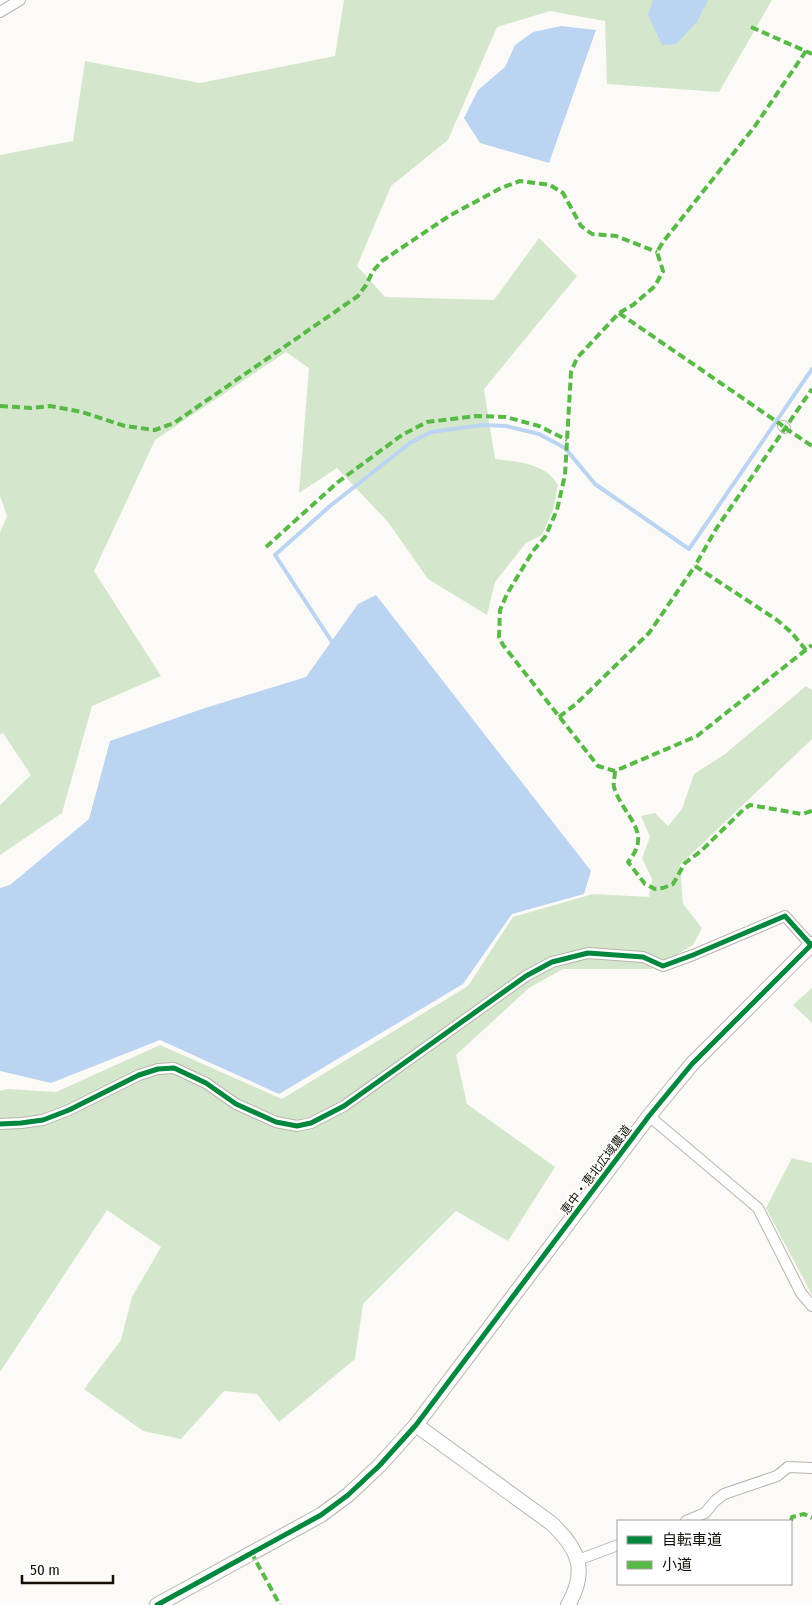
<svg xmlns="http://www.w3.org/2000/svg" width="812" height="1605" font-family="'Fira Sans Condensed','Noto Sans JP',sans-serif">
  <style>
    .forest { fill: #d4e7cc }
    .water { fill: #bbd4f2 }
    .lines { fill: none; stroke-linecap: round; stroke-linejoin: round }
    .stream { stroke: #bbd4f2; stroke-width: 4 }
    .street-casing { stroke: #b8b5ae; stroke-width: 12 }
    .secondary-casing { stroke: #b8b5ae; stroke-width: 16 }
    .street { stroke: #fffefe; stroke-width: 10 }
    .secondary { stroke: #fffefe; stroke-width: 14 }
    .quiet { stroke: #58b947; stroke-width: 4; stroke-dasharray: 8 4; stroke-linecap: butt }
    .cycleway-casing { stroke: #fff; stroke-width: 8 }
    .cycleway { stroke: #00873e; stroke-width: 5 }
    .labels { text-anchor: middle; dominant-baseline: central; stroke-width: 4; stroke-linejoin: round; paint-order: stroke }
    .street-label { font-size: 12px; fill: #130f04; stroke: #fff }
  </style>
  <rect width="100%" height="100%" fill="#fcfaf7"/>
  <g class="forest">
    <path d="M344,0h428l-53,92 -112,-8 -2,-63 -55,-10 -53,16 -49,113 -57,46 -34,80 28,31 109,3 45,-62 38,38 -93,113 11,70c24,3 50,4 63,26l-5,25 -11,25 -16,8 -31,39 -8,33 -59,-36 -40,-57 -51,-54 -38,25 10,-125 -23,-16 -131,88 -61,131 67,105 -69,30 -30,107 -62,42v-50l31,-30 -28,-42 -3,1v-201l7,-17 -7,-20v-341l73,-14 12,-80 115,22 135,-27z"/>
    <polygon points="806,686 812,690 812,739 680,865 683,904 702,928 693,945 652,969 563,969 529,988 456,1055 467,1104 555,1167 508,1241 456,1211 363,1304 355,1359 279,1422 257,1394 224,1391 181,1439 143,1431 84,1389 121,1340 132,1297 161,1247 107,1210 0,1372 0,1091 7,1089 56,1092 160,1045 282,1099 468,986 513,917 593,894 649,897 652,879 642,858 650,837 641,816 655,813 668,826 682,809 694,774 725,754"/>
    <polygon points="812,988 812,1023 793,1005"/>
    <polygon points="792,1158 812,1163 812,1295 766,1208"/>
  </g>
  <g class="water">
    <polygon points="653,0 708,0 697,22 676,44 662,45 648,15"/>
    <polygon points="561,26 596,30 549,163 480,143 464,118 478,90 505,67 515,45 533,32"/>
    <polygon points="376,595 591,871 584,894 512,914 463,984 279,1094 160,1040 51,1083 0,1071 0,888 10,885 89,819 110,741 205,708 306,677 358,604"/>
  </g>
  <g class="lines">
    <polyline class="stream" points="334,645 275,555 330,506 410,443 431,432 483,425 506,426 539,434 565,448 595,484 689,549 812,369"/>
    <g class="street-casing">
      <g id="street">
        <polyline points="0,12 20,0"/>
        <polyline points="783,426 785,428"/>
        <polyline points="649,1116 758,1208 801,1293 812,1306"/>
        <polyline points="0,1124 21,1123 43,1120 69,1110 139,1075 158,1069 174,1068 206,1083 236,1104 276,1122 297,1126 311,1123 344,1106 526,976 552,962 588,953 643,957 663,966 693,955 785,916 811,945"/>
        <polyline points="686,1521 705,1513 715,1501 724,1494 777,1476 788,1467 812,1468"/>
        <polyline points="578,1560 618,1545"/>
      </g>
    </g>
    <g class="secondary-casing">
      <g id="secondary">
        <path d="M416,1425l135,98c28,26 37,48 17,82"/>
        <polyline points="157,1605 321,1515 348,1495 379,1466 416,1425 649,1116 692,1064 812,944"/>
      </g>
    </g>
    <use href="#street" class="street"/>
    <use href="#secondary" class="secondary"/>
    <g class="quiet">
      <polyline points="751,27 812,54"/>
      <polyline points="806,51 755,126 663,242 657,252 663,271 655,286 633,305 619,313 577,358 571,372 565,475 557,510 545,537 533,551 507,594 500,610 499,637 503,645 598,766 615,771 697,736 812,645"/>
      <polyline points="619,313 783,426"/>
      <polyline points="0,406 31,408 50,406 82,412 125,426 155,430 174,423 358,296 366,285 373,271 382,261 449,216 501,188 520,181 550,185 563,193 581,226 592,234 616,236 657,252"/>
      <polyline points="785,428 812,446"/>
      <polyline points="266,547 338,482 402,435 427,422 476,416 506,417 539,426 567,440"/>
      <polyline points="806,650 791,632 777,620 695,566 716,529 812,389"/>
      <polyline points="559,717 576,704 649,633 695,566"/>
      <path d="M615,771c0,5 -2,12 -1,16 9,30 40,44 14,75l17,22 10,5 8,-1 10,-4 12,-21 16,-12 43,-42 6,-4 52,9 10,-3"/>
      <polyline points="791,1521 792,1517 804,1514 812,1518"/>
      <polyline points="251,1552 280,1605"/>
    </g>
    <g class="cycleway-casing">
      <g id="cycleway">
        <polyline points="0,1124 21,1123 43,1120 69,1110 139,1075 158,1069 174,1068 206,1083 236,1104 276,1122 297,1126 311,1123 344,1106 526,976 552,962 588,953 643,957 663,966 693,955 785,916 811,945"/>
        <polyline points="157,1605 321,1515 348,1495 379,1466 416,1425 649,1116 692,1064 812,944"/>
      </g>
    </g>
    <use href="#cycleway" class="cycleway"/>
  </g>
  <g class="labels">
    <g class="street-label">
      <text transform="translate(596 1170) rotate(-53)">恵中・恵北広域農道</text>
    </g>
  </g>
  <rect x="617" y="1520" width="175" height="65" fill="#ffffff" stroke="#a19f9b"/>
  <rect x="627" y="1536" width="25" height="8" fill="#00873e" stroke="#a19f9b"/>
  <text x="662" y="1545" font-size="15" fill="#130f04">自転車道</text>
  <rect x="627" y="1561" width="25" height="8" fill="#58b947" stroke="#a19f9b"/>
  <text x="662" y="1570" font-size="15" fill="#130f04">小道</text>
  <path d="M22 1575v8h91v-8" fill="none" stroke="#130f04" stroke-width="2.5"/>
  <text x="30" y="1575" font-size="15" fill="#130f04" stroke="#ffffff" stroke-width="4" paint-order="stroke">50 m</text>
</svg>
